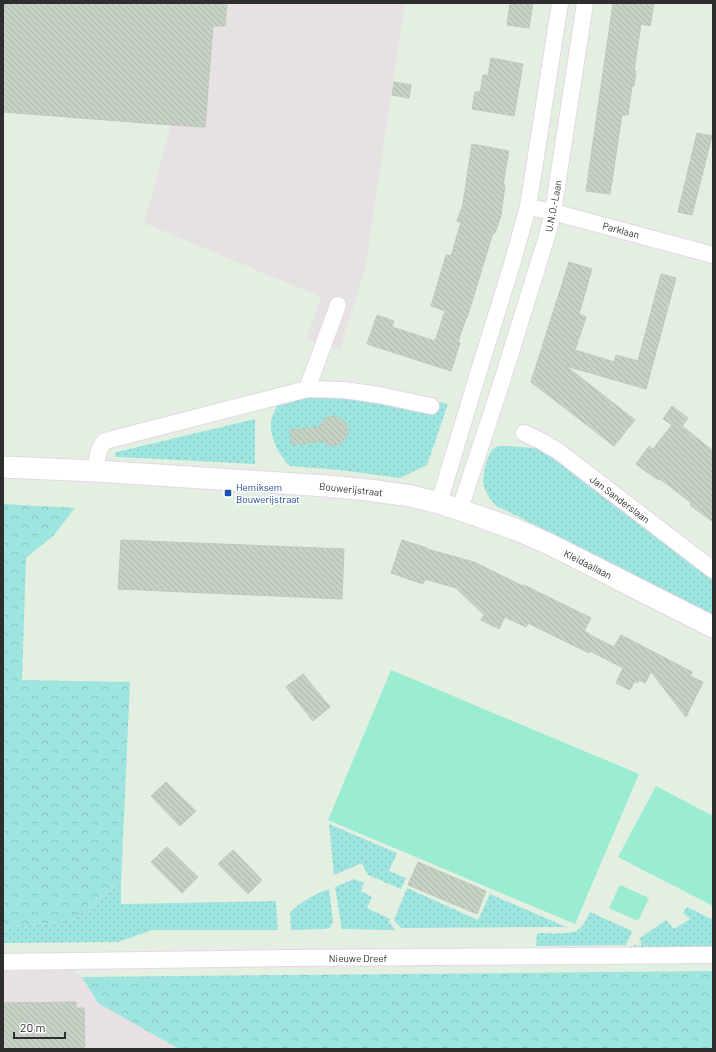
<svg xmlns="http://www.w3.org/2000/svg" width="716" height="1052" font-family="Barlow,sans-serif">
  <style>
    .industrial { fill: #e8e1e4 }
    .grass { fill: url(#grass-dots) }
    .forest { fill: url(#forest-crowns) }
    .pitch { fill: #9aecd3 }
    .building { fill: url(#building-back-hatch); stroke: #bccbba }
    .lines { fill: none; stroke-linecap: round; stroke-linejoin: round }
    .minor-casing { stroke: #e6d6e5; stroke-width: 18 }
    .tertiary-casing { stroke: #e6d6e5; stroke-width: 23 }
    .minor { stroke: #fff; stroke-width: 16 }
    .tertiary { stroke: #fff; stroke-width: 21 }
    .transit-dot { fill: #1a4fb4; stroke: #fff; stroke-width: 1.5 }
    .labels { text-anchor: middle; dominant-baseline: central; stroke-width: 3; stroke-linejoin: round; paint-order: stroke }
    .street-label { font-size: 10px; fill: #2e2e2e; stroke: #fff }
    .transit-label { font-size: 10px; fill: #164399; stroke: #fff; text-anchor: start }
  </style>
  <defs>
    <pattern id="grass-dots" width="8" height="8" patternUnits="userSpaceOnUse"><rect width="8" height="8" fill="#9ee5e0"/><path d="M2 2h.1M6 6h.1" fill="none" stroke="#88c5c0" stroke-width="1.8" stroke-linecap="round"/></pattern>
    <pattern id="forest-crowns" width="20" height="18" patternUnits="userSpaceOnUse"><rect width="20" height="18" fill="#9ee5e0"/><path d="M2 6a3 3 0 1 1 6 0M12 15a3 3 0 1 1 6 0" fill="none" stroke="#88c5c0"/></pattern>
    <pattern id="building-back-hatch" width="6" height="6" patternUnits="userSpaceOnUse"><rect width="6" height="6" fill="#c7d2c6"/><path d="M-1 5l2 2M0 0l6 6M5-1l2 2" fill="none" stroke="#abb5aa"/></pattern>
  </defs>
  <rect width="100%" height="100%" fill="#e3efe1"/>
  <g class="industrial">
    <polygon points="3,3 405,3 365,269 340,350 306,339 321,297 144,223 171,125 3,112"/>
    <polygon points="3,962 64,962 82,977 98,1003 179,1049 3,1049"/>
  </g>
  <g class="grass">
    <path d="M321,397h18l97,14 3,-9 9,2 -21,61 -27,13 -60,-8 -50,-4c-10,-9 -20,-28 -19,-42 0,-7 3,-12 6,-18l23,-7z"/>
    <polygon points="255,419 255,464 120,457 116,457 115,456 115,453 117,452"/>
    <path d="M506,446l29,2 11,4 167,127v36l-218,-110c-4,-5 -9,-12 -11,-18 -3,-9 3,-34 10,-39 3,-2 8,-2 12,-2z"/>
    <polygon points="329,824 397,853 389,871 406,878 401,889 368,875 362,863 334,875"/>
    <polygon points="354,879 364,883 361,891 372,897 367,908 390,919 389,922 395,930 342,929 335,887"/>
    <polygon points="121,883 121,904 276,901 278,930 152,930 118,942 3,943 3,927 72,921"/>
    <polygon points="407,888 478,920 490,894 566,927 401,928 394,920"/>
    <path d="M329,889l4,33 -3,6 -6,1 -33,1 -1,-17c11,-12 24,-18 39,-24z"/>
    <polygon points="687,907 713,920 713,948 634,949 634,945 641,946 641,941 639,940 640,938 666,920 674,929 690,919 683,913"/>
    <path d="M590,912l42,19 -6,14 -90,1 1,-13c9,0 34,2 41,-3 6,-4 9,-12 12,-18z"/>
  </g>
  <g class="forest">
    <polygon points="3,504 75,508 54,535 26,558 22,680 130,682 121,883 72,921 3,927"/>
    <polygon points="713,971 713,1049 179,1049 98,1003 82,977"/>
  </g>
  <g class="pitch">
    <polygon points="391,670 639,774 575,924 328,820"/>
    <polygon points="656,786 713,816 713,906 618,857"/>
    <polygon points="620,885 649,898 638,921 609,908"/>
  </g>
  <g class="building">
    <polygon points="3,3 227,3 225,26 213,26 205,127 171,125 3,112"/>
    <polygon points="510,3 533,3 529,28 507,25"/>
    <polygon points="613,3 654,3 650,26 641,24 634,71 636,71 634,86 632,86 628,115 622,115 610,194 586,191"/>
    <polygon points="491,58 523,64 514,116 472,109 475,92 480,92 483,75 488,75"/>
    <polygon points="394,82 411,85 409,98 392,95"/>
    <polygon points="697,133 712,136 692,215 678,212"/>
    <polygon points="472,144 509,151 503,185 505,185 501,216 495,233 493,233 467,318 466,318 458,342 460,343 451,371 367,344 377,315 394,321 392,327 435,341 445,311 431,306 446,255 451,256 461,222 457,221 463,204"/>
    <polygon points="569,262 592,269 579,314 586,317 575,350 614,362 616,355 638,361 661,274 676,278 646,389 566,366 635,420 614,446 531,382"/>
    <polygon points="672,406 688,418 682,426 713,451 713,522 690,505 691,503 676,491 660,479 659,480 648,473 636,464 649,446 653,449 672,425 663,419"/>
    <polygon points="336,416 346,423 348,434 341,444 330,446 323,441 292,445 290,430 319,427 325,418"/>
    <polygon points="121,540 344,549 342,599 118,589"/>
    <polygon points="402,540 427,548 427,549 474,562 523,586 524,585 591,618 584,631 590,634 590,635 614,647 621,635 692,672 690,676 703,682 686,717 651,672 645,683 639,680 638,683 635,681 630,690 616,683 623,668 590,651 589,653 528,623 526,627 505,617 499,629 481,620 484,615 456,588 425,579 423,584 391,573"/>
    <polygon points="303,674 330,707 313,721 286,687"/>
    <polygon points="166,782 196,811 180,826 151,796"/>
    <polygon points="167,847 198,877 182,893 151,862"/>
    <polygon points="233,850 262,880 248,894 218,864"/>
    <polygon points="418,862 486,891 477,914 408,885"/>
    <polygon points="76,1002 76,1008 84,1008 85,1049 3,1049 3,1003"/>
  </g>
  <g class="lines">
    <g class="minor-casing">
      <g id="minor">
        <polyline points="528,207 553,212 713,255"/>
        <polyline points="307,389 338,305"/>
        <polyline points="524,433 539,440 558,451 713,570"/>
        <path d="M96,471c1,-11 1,-22 9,-30l202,-52 37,1 35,5 52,11"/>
        <polyline points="439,503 477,377 512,264 528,207 560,3"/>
        <polyline points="460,509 501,384 547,236 553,212 585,3"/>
        <polyline points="3,962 284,958 713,955"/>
      </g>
    </g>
    <g class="tertiary-casing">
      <polyline id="tertiary" points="3,467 96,471 326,486 368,490 411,496 439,503 478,516 517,530 549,544 713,627"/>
    </g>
    <use href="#minor" class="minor"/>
    <use href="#tertiary" class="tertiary"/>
  </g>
  <rect class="transit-dot" x="224" y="489" width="8" height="8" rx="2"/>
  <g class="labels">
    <g class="street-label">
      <text transform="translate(553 206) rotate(-79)">U.N.O.-Laan</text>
      <text transform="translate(621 230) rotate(15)">Parklaan</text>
      <text transform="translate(351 489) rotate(6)">Bouwerijstraat</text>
      <text transform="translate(620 499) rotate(37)">Jan Sanderslaan</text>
      <text transform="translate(588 564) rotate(27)">Kleidaallaan</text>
      <text x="358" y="958">Nieuwe Dreef</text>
    </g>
    <g class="transit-label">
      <text x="236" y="487">Hemiksem<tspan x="236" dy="12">Bouwerijstraat</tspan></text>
    </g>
  </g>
  <rect width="716" height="1052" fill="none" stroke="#2e2e2e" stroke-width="8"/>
  <path d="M14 1032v6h51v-6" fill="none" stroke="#2e2e2e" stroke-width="2"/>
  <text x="20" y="1032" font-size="12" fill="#2e2e2e" stroke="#ffffff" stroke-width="3" paint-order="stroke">20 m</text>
</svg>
